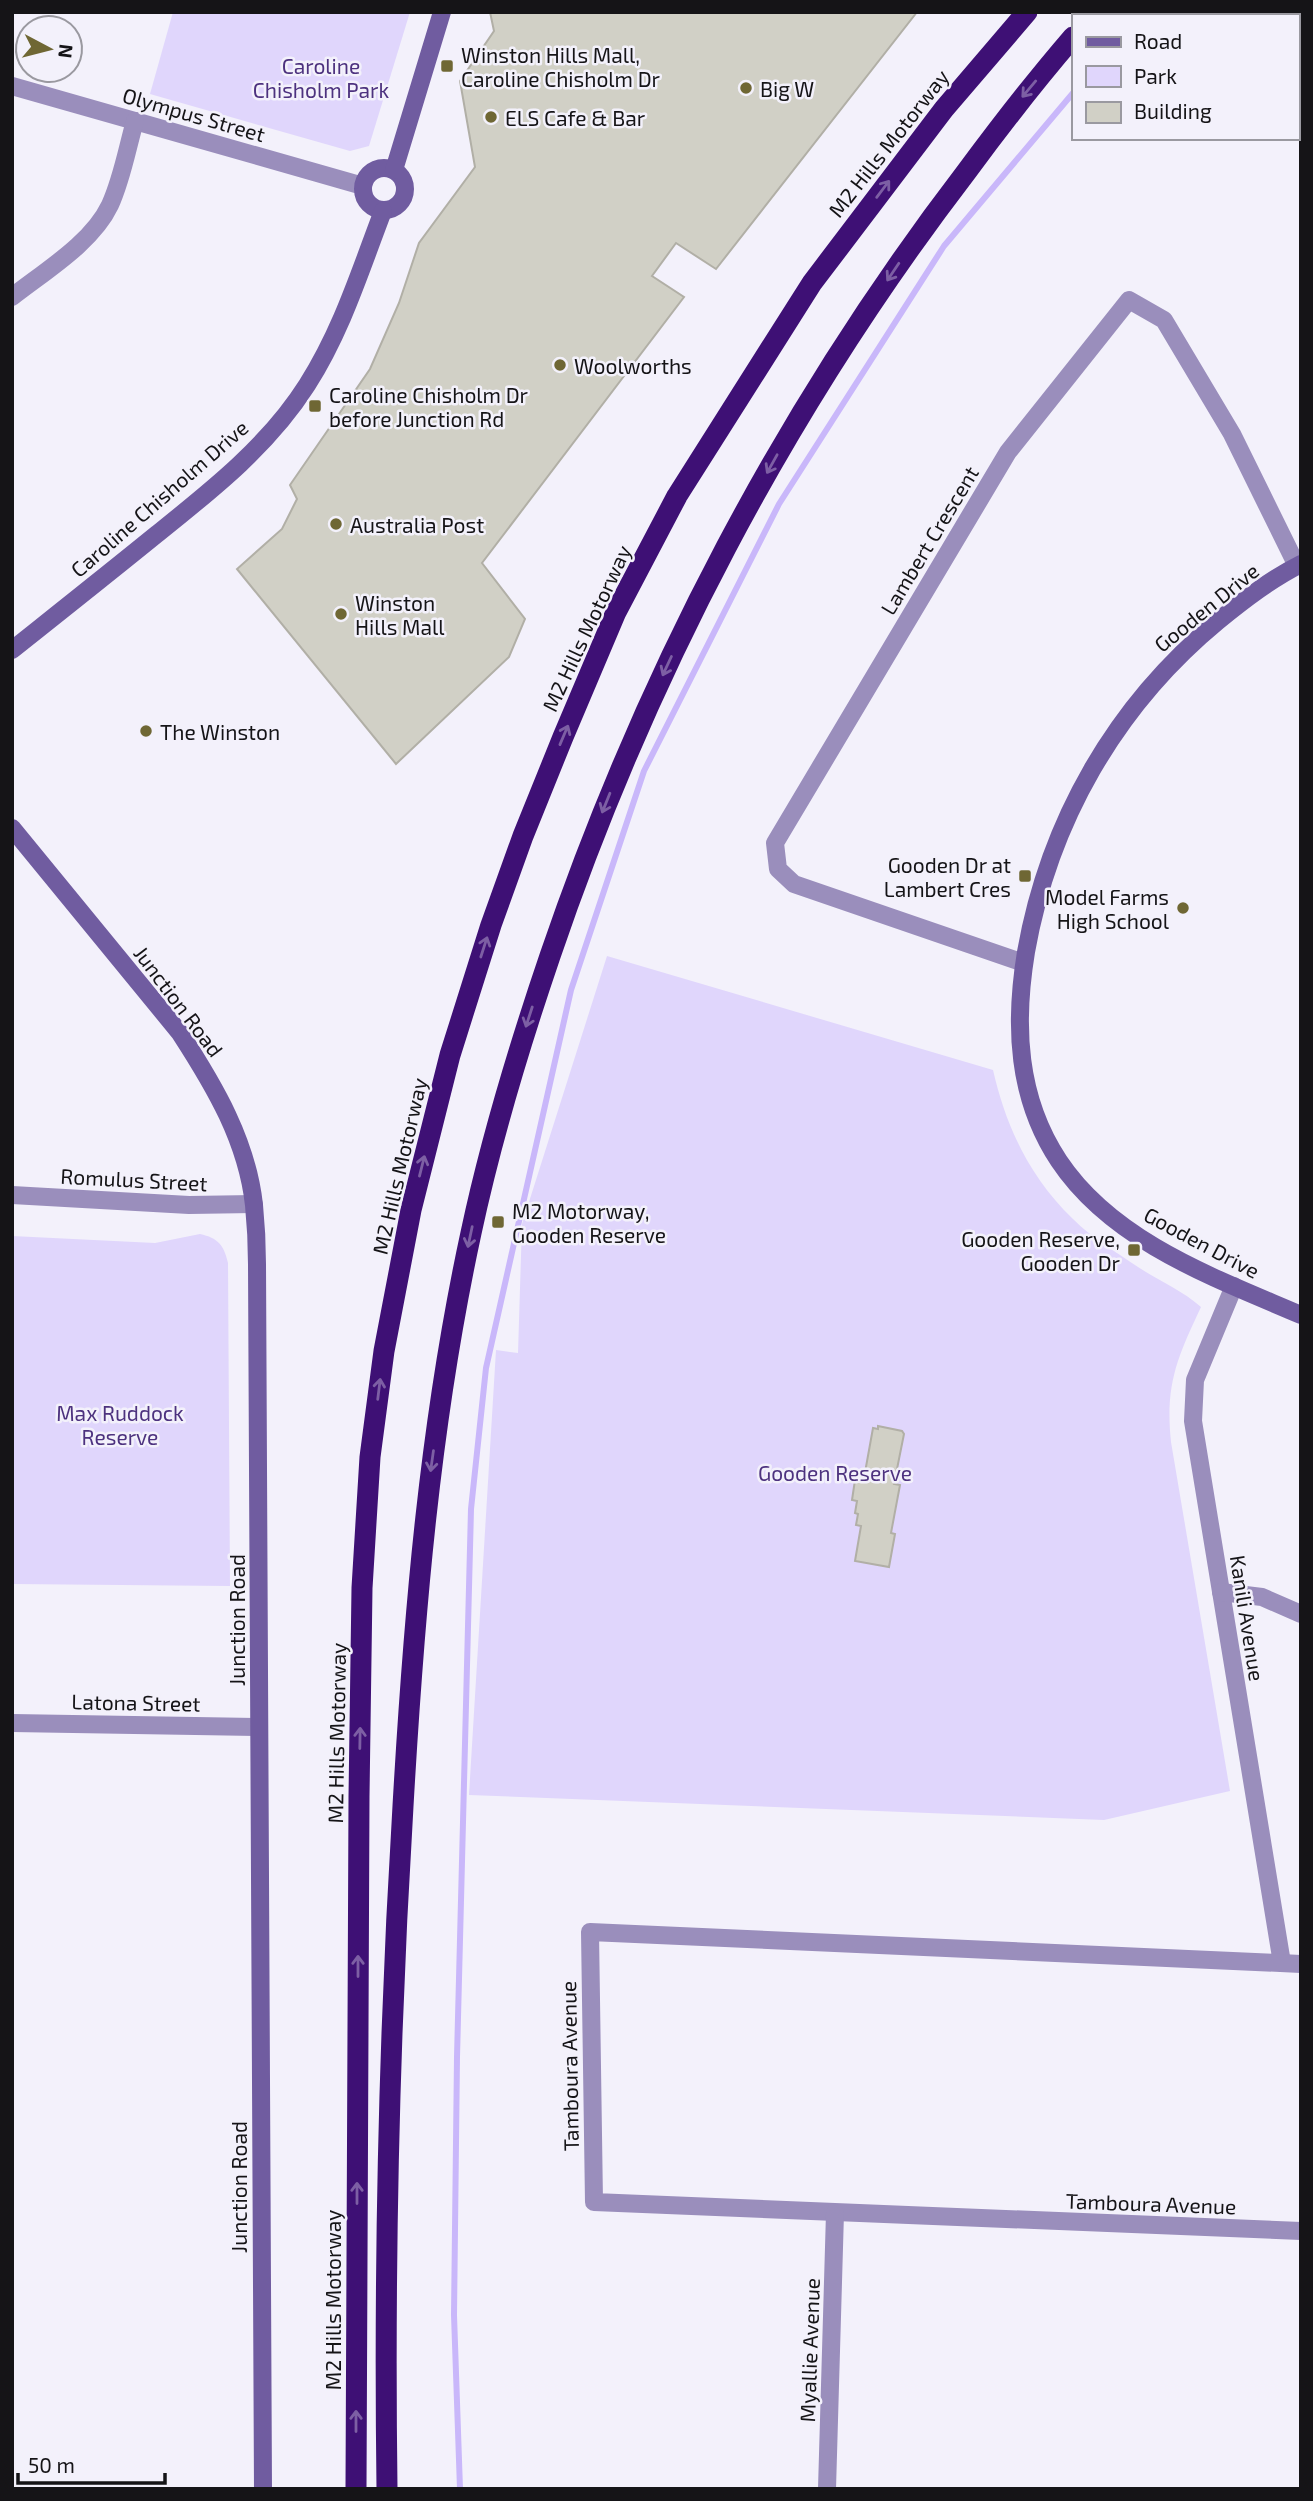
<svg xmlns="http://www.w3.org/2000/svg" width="1313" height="2501" font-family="'Exo 2',sans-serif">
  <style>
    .green { fill: #e0d6fc }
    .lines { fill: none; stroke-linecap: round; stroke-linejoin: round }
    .stream { stroke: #c9b7fa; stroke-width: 6 }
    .building { fill: #d1d0c6; stroke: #b1afa6; stroke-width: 2 }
    .street { stroke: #9a8ebc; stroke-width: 18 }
    .secondary { stroke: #705ca0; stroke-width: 18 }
    .highway { stroke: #3e1075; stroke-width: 21 }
    .oneway { stroke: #7d5fa4 }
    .poi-dot { fill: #6f6734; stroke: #f3f1fb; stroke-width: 2.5 }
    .labels { text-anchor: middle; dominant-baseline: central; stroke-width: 5; stroke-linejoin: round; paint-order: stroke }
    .poi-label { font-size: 21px; fill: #151417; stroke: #f3f1fb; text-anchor: start }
    .park-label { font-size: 21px; fill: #4d327f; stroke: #f3f1fb }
    .street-label { font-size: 21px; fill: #151417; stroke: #f3f1fb }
  </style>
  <rect width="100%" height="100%" fill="#f3f1fb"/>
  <g class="green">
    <polygon points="173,12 410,12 369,146 350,151 150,94"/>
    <path d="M607,956l386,114c13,57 37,108 80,149 19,19 43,33 65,48 21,14 44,23 63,40 -24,51 -36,78 -30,135l59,349 -126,29 -635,-25 27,-445 22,3 4,-129z"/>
    <path d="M200,1234c18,4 24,11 28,29l2,323 -218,-2v-348l143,7z"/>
  </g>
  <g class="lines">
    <g class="stream">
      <polyline points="1138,16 1141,12"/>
      <polyline points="460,2489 454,2315 457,2057 471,1509 486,1368 571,990 644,771 779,504 944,246 1073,93"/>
    </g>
  </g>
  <g class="building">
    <polygon points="490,12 917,12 716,269 676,243 652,276 684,297 482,563 525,619 509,657 396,764 237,569 282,529 297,499 290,485 370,369 399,303 419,243 475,167 460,81 494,31"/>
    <polygon points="878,1426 902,1431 904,1434 894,1484 900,1485 891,1533 895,1534 889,1567 855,1561 861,1526 856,1525 858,1514 855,1513 857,1501 852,1500 855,1480 860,1480 860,1477 864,1478 873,1428 878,1429"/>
  </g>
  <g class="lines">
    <g class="street">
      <polyline points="12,86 363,186"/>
      <path d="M12,297c33,-26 80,-54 98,-92 12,-26 17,-56 25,-84"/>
      <polyline points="1024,963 794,884 778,869 775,843 1008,452 1129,300 1164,320 1232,434 1297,566"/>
      <polyline points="12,1195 189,1205 254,1204"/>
      <polyline points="1234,1286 1195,1380 1193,1421 1282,1963"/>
      <polyline points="1221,1592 1262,1597 1301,1614"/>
      <polyline points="12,1723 259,1727"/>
      <polyline points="1301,1964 590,1932 594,2202 1301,2231"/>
      <polyline points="827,2489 835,2213"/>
    </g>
    <g class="secondary">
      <polyline points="1248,12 1253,16"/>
      <polyline points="1297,56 1301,60"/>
      <circle cx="384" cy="189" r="21"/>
      <polyline points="394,170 442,12"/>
      <path d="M1301,564c-30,15 -57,36 -83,57 -103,85 -169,201 -192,331 -12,73 -9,146 33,209 54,81 156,117 242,154"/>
      <path d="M12,650c49,-39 97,-77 145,-116 55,-44 112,-89 150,-149 35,-55 53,-114 76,-174"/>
      <path d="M12,828l168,205c35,54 67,108 74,172 2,20 3,40 3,59l6,1225"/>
    </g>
    <g class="highway">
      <polyline points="1093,16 1096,12"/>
      <polyline points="356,2489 359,1797 362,1588 370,1457 384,1351 411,1210 450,1055 491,925 523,836 563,737 616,612 677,496 812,283 944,109 1027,12"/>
      <path d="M387,2489c-3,-228 2,-455 16,-683 11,-192 27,-384 68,-573 20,-94 48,-186 79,-277 96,-282 236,-549 417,-785 34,-46 69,-91 106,-134"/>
    </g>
  </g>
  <defs><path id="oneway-shaft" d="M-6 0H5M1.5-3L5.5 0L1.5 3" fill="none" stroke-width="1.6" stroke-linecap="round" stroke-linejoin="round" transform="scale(1.75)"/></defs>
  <g class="oneway">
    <use href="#oneway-shaft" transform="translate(1029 89) rotate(130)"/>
    <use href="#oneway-shaft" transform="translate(883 189) rotate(-53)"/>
    <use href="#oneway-shaft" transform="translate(893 272) rotate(124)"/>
    <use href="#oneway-shaft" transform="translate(772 464) rotate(119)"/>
    <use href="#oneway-shaft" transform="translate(667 666) rotate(115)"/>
    <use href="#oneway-shaft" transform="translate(564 735) rotate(-67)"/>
    <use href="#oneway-shaft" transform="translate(606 803) rotate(112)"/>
    <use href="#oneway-shaft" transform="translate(484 947) rotate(-72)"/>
    <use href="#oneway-shaft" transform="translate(529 1017) rotate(108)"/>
    <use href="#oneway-shaft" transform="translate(422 1166) rotate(-76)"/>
    <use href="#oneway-shaft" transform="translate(470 1237) rotate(102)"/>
    <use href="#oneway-shaft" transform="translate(379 1389) rotate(-83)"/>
    <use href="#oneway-shaft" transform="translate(432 1461) rotate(98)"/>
    <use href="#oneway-shaft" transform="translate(360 1738) rotate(-89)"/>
    <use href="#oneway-shaft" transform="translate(358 1966) rotate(-90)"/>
    <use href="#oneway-shaft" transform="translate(357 2193) rotate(-90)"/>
    <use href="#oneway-shaft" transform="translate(356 2421) rotate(-90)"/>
  </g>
  <g class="poi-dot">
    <rect x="440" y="59" width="14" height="14" rx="3.5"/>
    <circle cx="746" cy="88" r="7"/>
    <circle cx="491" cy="117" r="7"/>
    <circle cx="560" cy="365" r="7"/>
    <rect x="308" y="399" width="14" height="14" rx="3.5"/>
    <circle cx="336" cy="524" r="7"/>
    <circle cx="341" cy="614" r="7"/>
    <circle cx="146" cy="731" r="7"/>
    <rect x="1018" y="869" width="14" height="14" rx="3.5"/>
    <circle cx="1183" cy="908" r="7"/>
    <rect x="491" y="1215" width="14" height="14" rx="3.5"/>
    <rect x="1127" y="1243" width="14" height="14" rx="3.5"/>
  </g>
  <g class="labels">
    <g class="poi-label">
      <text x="461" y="54">Winston Hills Mall,<tspan x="461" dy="24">Caroline Chisholm Dr</tspan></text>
      <text x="760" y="88">Big W</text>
      <text x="505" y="117">ELS Cafe &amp; Bar</text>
      <text x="574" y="365">Woolworths</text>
      <text x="329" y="394">Caroline Chisholm Dr<tspan x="329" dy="24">before Junction Rd</tspan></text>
      <text x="350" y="524">Australia Post</text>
      <text x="355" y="602">Winston<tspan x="355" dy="24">Hills Mall</tspan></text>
      <text x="160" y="731">The Winston</text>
      <text x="1011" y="864" text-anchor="end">Gooden Dr at<tspan x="1011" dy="24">Lambert Cres</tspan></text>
      <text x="1169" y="896" text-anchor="end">Model Farms<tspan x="1169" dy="24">High School</tspan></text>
      <text x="512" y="1210">M2 Motorway,<tspan x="512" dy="24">Gooden Reserve</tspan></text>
      <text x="1120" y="1238" text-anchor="end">Gooden Reserve,<tspan x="1120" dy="24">Gooden Dr</tspan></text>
    </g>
    <g class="park-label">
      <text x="321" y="65">Caroline<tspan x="321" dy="24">Chisholm Park</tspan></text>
      <text x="120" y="1412">Max Ruddock<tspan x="120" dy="24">Reserve</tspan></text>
      <text x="835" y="1472">Gooden Reserve</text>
    </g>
    <g class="street-label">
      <text transform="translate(194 114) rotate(16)">Olympus Street</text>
      <text transform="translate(888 143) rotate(-52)">M2 Hills Motorway</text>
      <text transform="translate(159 498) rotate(-41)">Caroline Chisholm Drive</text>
      <text transform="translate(929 540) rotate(-59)">Lambert Crescent</text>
      <text transform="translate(1206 607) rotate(-39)">Gooden Drive</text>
      <text transform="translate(586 628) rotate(-65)">M2 Hills Motorway</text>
      <text transform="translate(179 1001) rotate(53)">Junction Road</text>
      <text transform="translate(399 1166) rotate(-77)">M2 Hills Motorway</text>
      <text transform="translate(134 1179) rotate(3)">Romulus Street</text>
      <text transform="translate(1202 1242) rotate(28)">Gooden Drive</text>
      <text transform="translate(1248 1618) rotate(81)">Kanili Avenue</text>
      <text transform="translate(236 1620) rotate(-90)">Junction Road</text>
      <text transform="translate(136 1702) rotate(1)">Latona Street</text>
      <text transform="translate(336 1733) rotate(-89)">M2 Hills Motorway</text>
      <text transform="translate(569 2066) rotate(-91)">Tamboura Avenue</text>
      <text transform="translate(238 2187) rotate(-90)">Junction Road</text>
      <text transform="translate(1151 2203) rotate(2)">Tamboura Avenue</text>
      <text transform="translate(332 2300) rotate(-90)">M2 Hills Motorway</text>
      <text transform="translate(809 2350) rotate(-88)">Myallie Avenue</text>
    </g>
  </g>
  <rect width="1313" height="2501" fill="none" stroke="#151417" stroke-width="28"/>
  <rect x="1072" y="14" width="228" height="126" fill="#f3f1fb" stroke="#9a99a0" stroke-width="2"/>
  <rect x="1086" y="37" width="35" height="10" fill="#705ca0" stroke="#9a99a0" stroke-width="2"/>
  <text x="1134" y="49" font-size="21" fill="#151417">Road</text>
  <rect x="1086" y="66" width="35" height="21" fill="#e0d6fc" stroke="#9a99a0" stroke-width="2"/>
  <text x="1134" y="84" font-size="21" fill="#151417">Park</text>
  <rect x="1086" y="102" width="35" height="21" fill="#d1d0c6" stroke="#9a99a0" stroke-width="2"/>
  <text x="1134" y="119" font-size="21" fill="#151417">Building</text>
  <g transform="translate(49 49) rotate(97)"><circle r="33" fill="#f3f1fb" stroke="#9a99a0" stroke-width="2"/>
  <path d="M0-5L12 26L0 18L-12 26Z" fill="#6f6734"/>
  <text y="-10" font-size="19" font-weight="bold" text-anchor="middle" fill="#151417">N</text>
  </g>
  <path d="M18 2473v10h147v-10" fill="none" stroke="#151417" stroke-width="3.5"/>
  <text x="28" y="2473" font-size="21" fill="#151417" stroke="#f3f1fb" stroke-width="5" paint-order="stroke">50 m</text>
</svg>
